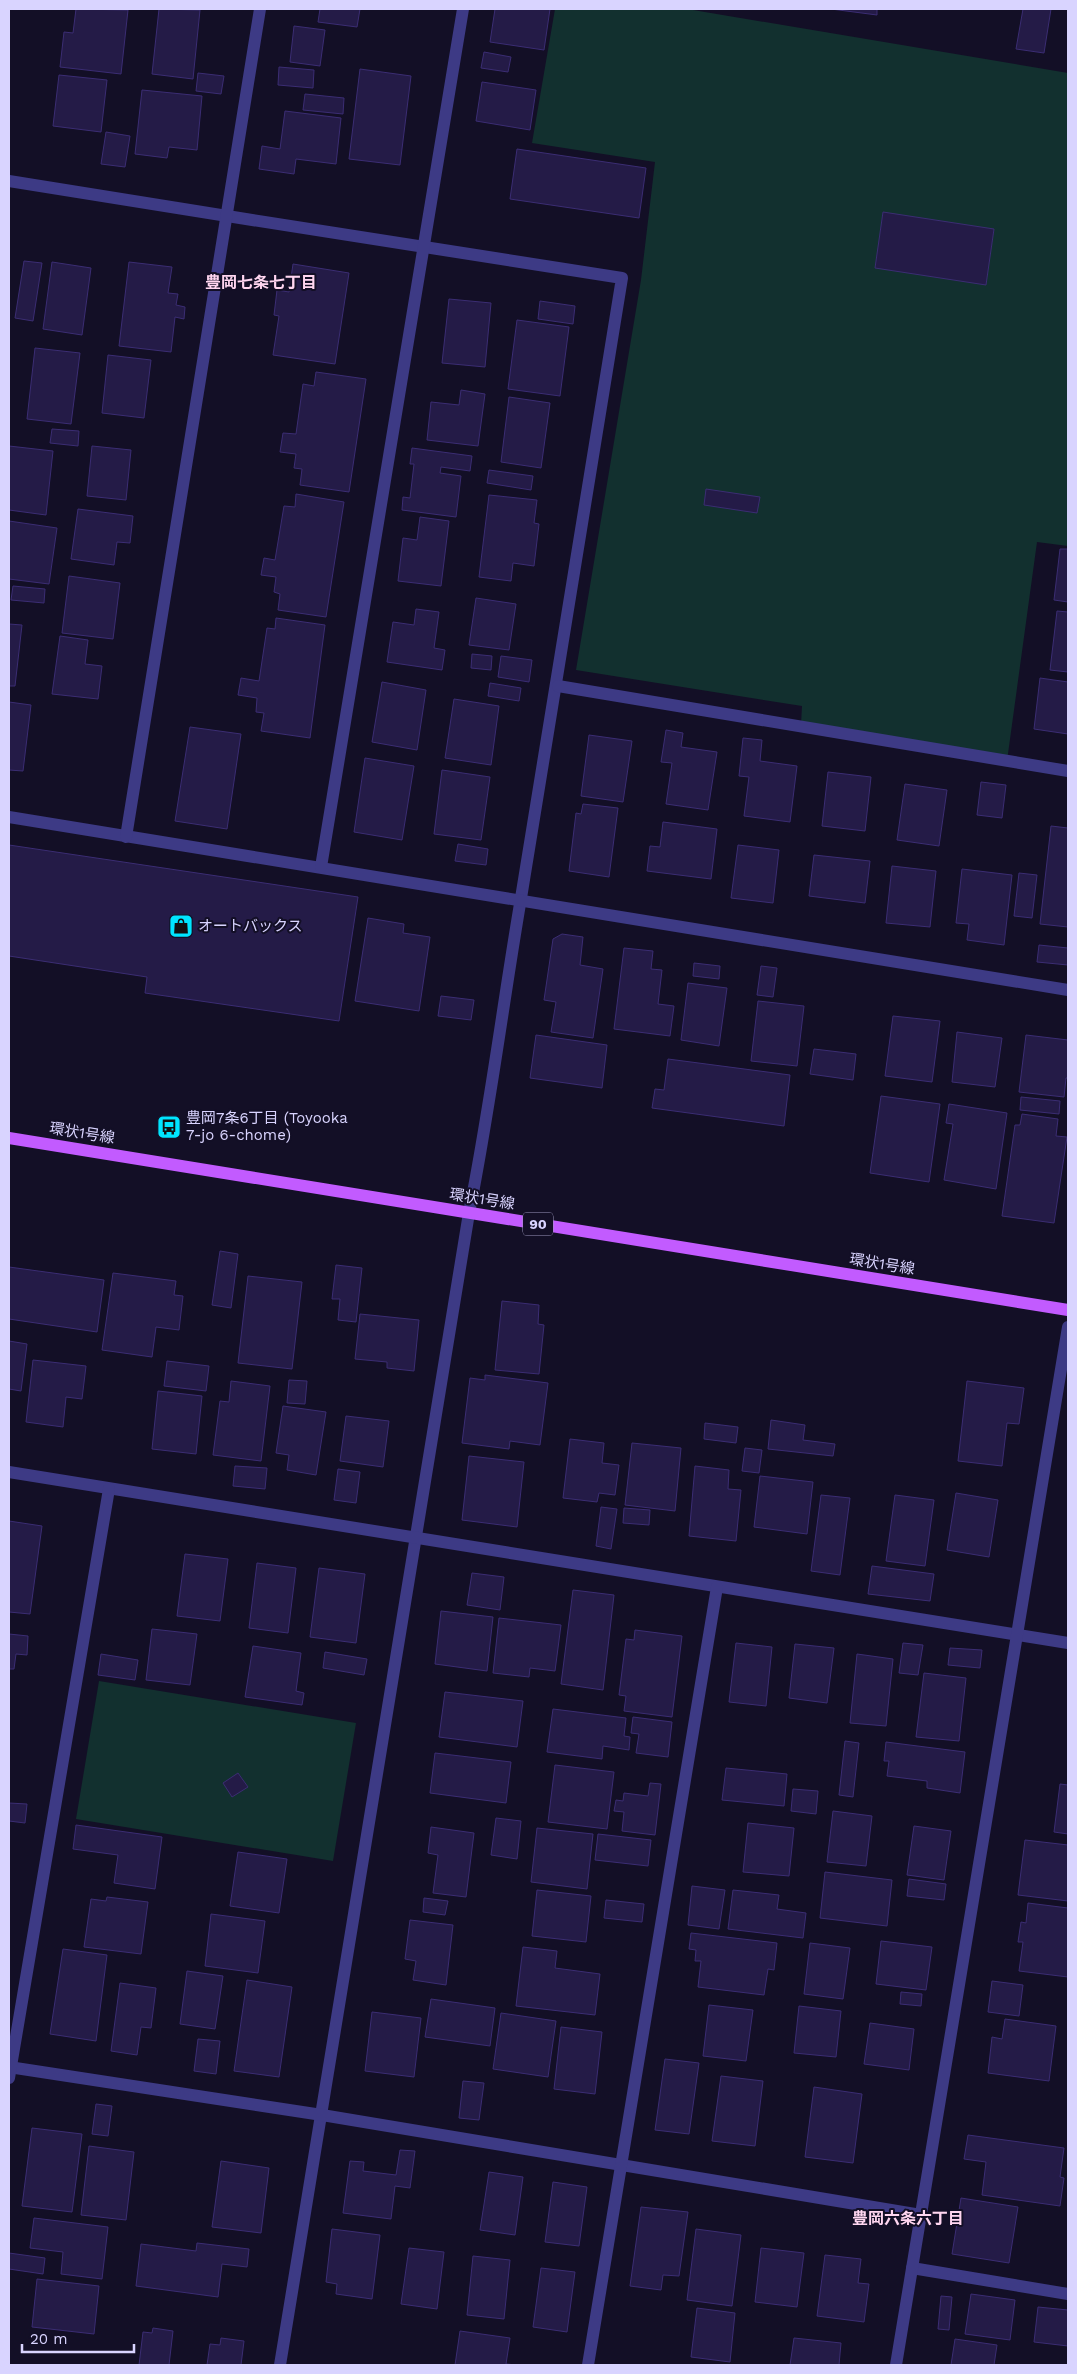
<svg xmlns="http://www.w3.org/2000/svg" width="1077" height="2374" font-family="'Work Sans','Noto Sans JP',sans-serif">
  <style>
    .green { fill: #12302f }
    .building { fill: #241b47; stroke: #3b2d73 }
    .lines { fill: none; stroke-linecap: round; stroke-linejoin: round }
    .minor { stroke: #3d3a85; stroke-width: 12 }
    .primary { stroke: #c25bff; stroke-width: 12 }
    .labels { text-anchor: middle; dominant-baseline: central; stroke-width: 4; stroke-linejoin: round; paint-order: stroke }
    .shield { fill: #130f26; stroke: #9e99be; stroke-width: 1 }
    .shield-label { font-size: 14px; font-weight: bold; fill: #d9d4ff }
    .poi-label { font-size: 15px; fill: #d9d4ff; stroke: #130f26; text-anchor: start }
    .street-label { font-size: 15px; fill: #d9d4ff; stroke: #130f26 }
    .neighbourhood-label { font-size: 16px; font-weight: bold; fill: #ffd6f0; stroke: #130f26 }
  </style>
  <rect width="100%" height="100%" fill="#130f26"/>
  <g class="green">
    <polygon points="555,9 687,9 1068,73 1068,546 1037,542 1007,761 801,725 802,706 576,670 641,280 655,162 532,143"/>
    <polygon points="99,1681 356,1723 333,1861 76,1819"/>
  </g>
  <g class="building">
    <polygon points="76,9 128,10 121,74 60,67 64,32 73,33"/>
    <polygon points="159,9 200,10 193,79 152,74"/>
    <polygon points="320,9 360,9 357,27 318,22"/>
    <polygon points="495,9 550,9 544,50 490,42"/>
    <polygon points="831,9 877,9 877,15"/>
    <polygon points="1023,9 1051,9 1044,53 1016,49"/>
    <polygon points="294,26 325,30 320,66 290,62"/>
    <polygon points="484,52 511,57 508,72 481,68"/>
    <polygon points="279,67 314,70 313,88 278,85"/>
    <polygon points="360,69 411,76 400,165 349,159"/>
    <polygon points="198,73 224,76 221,94 196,91"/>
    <polygon points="59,75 107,80 101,132 53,126"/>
    <polygon points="482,82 536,90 530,130 476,121"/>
    <polygon points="142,90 202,96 197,150 169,147 167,158 135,154"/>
    <polygon points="305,94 344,98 343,114 303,110"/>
    <polygon points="285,111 341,118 336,164 296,159 294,174 259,169 262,146 280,149"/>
    <polygon points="106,132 130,136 125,167 101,164"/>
    <polygon points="517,149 646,168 639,218 510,199"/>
    <polygon points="883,212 994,229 986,285 875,268"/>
    <polygon points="24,261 42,263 33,321 15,318"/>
    <polygon points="52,262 91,268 82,335 43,329"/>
    <polygon points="129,262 172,267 168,293 178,294 176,305 185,307 184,319 175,317 171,352 119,346"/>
    <polygon points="293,264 349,273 335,364 273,355 279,316 274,315 277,290 289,292"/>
    <polygon points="449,299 491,303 485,367 442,363"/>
    <polygon points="540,301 575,306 573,324 538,319"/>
    <polygon points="517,320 569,327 560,396 508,389"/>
    <polygon points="35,348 80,353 71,424 27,419"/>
    <polygon points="108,355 151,360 144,418 102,413"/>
    <polygon points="316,372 366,379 349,492 300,485 302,469 294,468 296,454 280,452 283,433 296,434 303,384 314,386"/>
    <polygon points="461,390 485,394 478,446 427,440 431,402 459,405"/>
    <polygon points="509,397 550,403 541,468 501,462"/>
    <polygon points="52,429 79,431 78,446 50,443"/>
    <polygon points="9,446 53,451 46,515 9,510"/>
    <polygon points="92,446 131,450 126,500 87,496"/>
    <polygon points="412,448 472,456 470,471 441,467 440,473 461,476 456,517 402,510 403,497 410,498 414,464 410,464"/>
    <polygon points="489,470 533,476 531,490 487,483"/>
    <polygon points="706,489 760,497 757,513 704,505"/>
    <polygon points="296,494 344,502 326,617 278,610 280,594 274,592 276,577 261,575 264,558 275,560 284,506 295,507"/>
    <polygon points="489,495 537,500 534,523 539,524 534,566 513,563 511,581 479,577"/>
    <polygon points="78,509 133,516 130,543 117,542 114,565 71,559"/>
    <polygon points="420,517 449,521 441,586 398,581 403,538 417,540"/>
    <polygon points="9,521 57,528 49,584 9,579"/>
    <polygon points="1060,549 1068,549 1068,602 1054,600"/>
    <polygon points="69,576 120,583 113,639 62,633"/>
    <polygon points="13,586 45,589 44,603 11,600"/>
    <polygon points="476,598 516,604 509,650 469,645"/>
    <polygon points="416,609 439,612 434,648 445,650 442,670 387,662 393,622 414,625"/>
    <polygon points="1057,611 1068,612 1068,672 1050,670"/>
    <polygon points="276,618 325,625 310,738 261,731 264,713 256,712 257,698 238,695 241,678 259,681 267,628 275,629"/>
    <polygon points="9,624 22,625 15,686 9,686"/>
    <polygon points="60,636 88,640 85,664 102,666 98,699 52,694"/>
    <polygon points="472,654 492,656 491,670 471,668"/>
    <polygon points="501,656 532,660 529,682 498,677"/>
    <polygon points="1040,678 1068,682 1068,734 1034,729"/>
    <polygon points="382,682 426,690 417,750 372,742"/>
    <polygon points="490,683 521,688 519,701 488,696"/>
    <polygon points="454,699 499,706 491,765 445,758"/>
    <polygon points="9,702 31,705 23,771 9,770"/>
    <polygon points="190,727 241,734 227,829 175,821"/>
    <polygon points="666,730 683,733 681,747 717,752 708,810 666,804 672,763 661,762"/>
    <polygon points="589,735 632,741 623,802 581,796"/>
    <polygon points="743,738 762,740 760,761 797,766 790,822 744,816 749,777 739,776"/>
    <polygon points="365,758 414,766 402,840 354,832"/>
    <polygon points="442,770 490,777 481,840 434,834"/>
    <polygon points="828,772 871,777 865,831 822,826"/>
    <polygon points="981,782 1006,785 1002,818 977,815"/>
    <polygon points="905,784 947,790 939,846 897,840"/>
    <polygon points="583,804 618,808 609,877 569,871 576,813 581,814"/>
    <polygon points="663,822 717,829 711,879 647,871 650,846 660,847"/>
    <polygon points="1051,826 1068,828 1068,927 1040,924"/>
    <polygon points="458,844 488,849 486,865 455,861"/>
    <polygon points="9,845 358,897 339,1021 145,993 147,977 9,956"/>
    <polygon points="738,845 779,850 773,903 731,898"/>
    <polygon points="814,855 870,861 865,903 809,896"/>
    <polygon points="892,866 936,871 930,927 886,923"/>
    <polygon points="962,869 1012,875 1004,945 967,940 969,924 956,923"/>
    <polygon points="1019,873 1037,875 1032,918 1014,916"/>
    <polygon points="368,918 404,924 403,933 430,937 419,1011 355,1001"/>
    <polygon points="562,934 583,937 580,965 603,969 593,1038 551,1032 556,1002 544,1000 553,939"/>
    <polygon points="1039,945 1068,948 1068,965 1037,962"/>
    <polygon points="624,948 653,951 651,969 662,970 658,1004 674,1006 670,1036 614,1029"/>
    <polygon points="694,963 720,966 719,979 693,976"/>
    <polygon points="761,966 777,968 773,997 757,995"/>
    <polygon points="688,983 727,988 719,1046 681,1040"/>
    <polygon points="441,996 474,1000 471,1020 438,1016"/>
    <polygon points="758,1001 804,1006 797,1066 751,1061"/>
    <polygon points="893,1016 940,1021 932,1082 885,1076"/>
    <polygon points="957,1032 1002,1038 995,1087 952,1082"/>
    <polygon points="536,1035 607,1045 602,1088 530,1078"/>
    <polygon points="1026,1035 1068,1040 1068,1078 1066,1078 1064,1097 1019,1092"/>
    <polygon points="814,1049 856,1054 853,1080 810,1074"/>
    <polygon points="668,1059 790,1075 784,1126 652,1108 655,1089 664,1090"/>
    <polygon points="881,1096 940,1104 929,1182 870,1173"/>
    <polygon points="1021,1097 1060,1101 1059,1114 1020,1110"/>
    <polygon points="949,1104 1007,1113 996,1189 944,1180 953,1124 946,1123"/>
    <polygon points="1022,1114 1058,1119 1056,1136 1067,1137 1054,1223 1002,1216 1015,1125 1020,1125"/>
    <polygon points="220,1251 238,1254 231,1308 212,1305"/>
    <polygon points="336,1265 362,1268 356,1322 338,1320 340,1299 332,1299"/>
    <polygon points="9,1267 104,1280 97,1332 9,1319"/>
    <polygon points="113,1273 176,1281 174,1295 183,1296 179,1330 156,1327 152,1357 102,1350"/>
    <polygon points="248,1276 302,1282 292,1369 238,1363"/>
    <polygon points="502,1301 539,1305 538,1324 544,1325 539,1374 495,1370"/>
    <polygon points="360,1314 419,1320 414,1371 387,1368 387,1362 355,1359"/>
    <polygon points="9,1341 27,1344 21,1391 9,1389"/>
    <polygon points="33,1360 86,1366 82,1399 66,1397 63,1427 26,1422"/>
    <polygon points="167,1361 209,1366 206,1391 164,1386"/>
    <polygon points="485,1375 548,1383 540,1445 510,1441 509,1449 462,1443 470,1378 485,1380"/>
    <polygon points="289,1380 307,1381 305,1404 287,1403"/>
    <polygon points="231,1381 270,1386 261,1461 213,1455 220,1401 229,1402"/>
    <polygon points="967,1381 1024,1388 1019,1424 1007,1423 1002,1466 958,1461"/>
    <polygon points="158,1391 202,1396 196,1454 152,1449"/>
    <polygon points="283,1406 326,1412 316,1475 287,1470 289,1455 276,1453"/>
    <polygon points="346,1416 389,1421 383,1467 340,1461"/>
    <polygon points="771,1420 805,1425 803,1440 835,1444 833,1456 768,1449"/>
    <polygon points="705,1423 738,1427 736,1443 704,1439"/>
    <polygon points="570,1439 604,1443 602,1463 619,1465 615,1495 599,1493 597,1502 563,1498"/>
    <polygon points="632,1443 681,1448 675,1511 625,1505"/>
    <polygon points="745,1448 762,1450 759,1473 742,1471"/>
    <polygon points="469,1456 524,1462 517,1527 462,1520"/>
    <polygon points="235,1466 267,1468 265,1489 233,1486"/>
    <polygon points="695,1466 729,1470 728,1489 741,1490 736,1541 689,1536"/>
    <polygon points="338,1469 360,1472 356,1503 334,1500"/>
    <polygon points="760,1476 813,1482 807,1534 754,1527"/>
    <polygon points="956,1493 998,1500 989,1557 947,1550"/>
    <polygon points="821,1495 850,1498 840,1575 811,1571"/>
    <polygon points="895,1495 934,1500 925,1566 886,1561"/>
    <polygon points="601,1507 617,1509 611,1549 596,1546"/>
    <polygon points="624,1508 650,1510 649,1525 623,1523"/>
    <polygon points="9,1521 42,1526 30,1614 9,1612"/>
    <polygon points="185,1554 228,1559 220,1621 177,1616"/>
    <polygon points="257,1563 296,1568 288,1633 249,1628"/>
    <polygon points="872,1566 934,1574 930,1601 868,1594"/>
    <polygon points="319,1568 365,1574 356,1643 310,1637"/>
    <polygon points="472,1573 504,1577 500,1610 467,1605"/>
    <polygon points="573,1590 614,1595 603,1690 561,1684"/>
    <polygon points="441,1611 493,1617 487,1671 435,1664"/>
    <polygon points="499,1618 561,1625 555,1671 530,1668 529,1677 493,1673"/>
    <polygon points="152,1629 197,1634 190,1685 146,1680"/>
    <polygon points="635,1630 682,1636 672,1717 624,1711 626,1696 619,1695 626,1639 634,1640"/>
    <polygon points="9,1634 28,1636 27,1655 16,1654 14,1669 9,1669"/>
    <polygon points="736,1643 772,1647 766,1706 729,1702"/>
    <polygon points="903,1643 923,1645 918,1675 899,1673"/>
    <polygon points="795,1644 834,1648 827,1703 789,1698"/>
    <polygon points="253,1646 301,1653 296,1691 304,1693 302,1705 245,1697"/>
    <polygon points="950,1648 982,1650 980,1668 948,1665"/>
    <polygon points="325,1652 367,1659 364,1675 323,1668"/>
    <polygon points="101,1654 138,1660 135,1680 98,1675"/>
    <polygon points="857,1654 893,1659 886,1726 850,1723"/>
    <polygon points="924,1673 966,1678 959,1741 916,1737"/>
    <polygon points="445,1692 523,1701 517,1747 439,1737"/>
    <polygon points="553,1709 626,1718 624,1736 630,1737 629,1750 603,1746 602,1759 547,1752"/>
    <polygon points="633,1717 672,1722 668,1757 636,1753 639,1734 631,1733"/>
    <polygon points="845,1741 859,1743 853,1797 839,1795"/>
    <polygon points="886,1742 965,1752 960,1793 927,1788 927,1781 887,1776 889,1761 884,1761"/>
    <polygon points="435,1753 511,1762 506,1803 430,1793"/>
    <polygon points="555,1765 614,1772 607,1829 548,1822"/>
    <polygon points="726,1768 787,1774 784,1806 722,1800"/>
    <polygon points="238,1773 248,1787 232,1797 223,1783"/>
    <polygon points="650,1783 661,1784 655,1835 622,1831 624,1812 614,1811 616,1800 623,1801 624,1793 648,1796"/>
    <polygon points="1060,1784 1068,1785 1068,1834 1054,1832"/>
    <polygon points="793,1789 818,1791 816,1814 791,1811"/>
    <polygon points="9,1803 27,1804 25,1823 9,1821"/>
    <polygon points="833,1811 872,1816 866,1866 827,1862"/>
    <polygon points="496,1818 521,1821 517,1859 491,1855"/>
    <polygon points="748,1823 794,1828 789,1876 743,1872"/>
    <polygon points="76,1825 162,1837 155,1889 114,1883 118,1855 73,1849"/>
    <polygon points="914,1826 951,1831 944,1880 907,1875"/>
    <polygon points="431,1827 474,1833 466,1897 433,1893 438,1855 428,1853"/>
    <polygon points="537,1828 593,1834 587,1889 531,1882"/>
    <polygon points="598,1834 651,1840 648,1866 595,1860"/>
    <polygon points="1025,1840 1068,1845 1068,1901 1018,1895"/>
    <polygon points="238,1852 287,1859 279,1913 230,1906"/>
    <polygon points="825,1872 892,1880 887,1926 820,1918"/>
    <polygon points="909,1879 946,1884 944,1900 907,1896"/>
    <polygon points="692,1886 725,1890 719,1929 688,1925"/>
    <polygon points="537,1890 591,1896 586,1942 532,1936"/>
    <polygon points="733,1890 779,1895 777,1909 806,1913 803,1938 728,1929"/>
    <polygon points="107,1897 148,1902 141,1954 84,1947 91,1899 106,1901"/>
    <polygon points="424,1898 448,1901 445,1915 423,1912"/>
    <polygon points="606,1900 644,1904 642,1922 604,1918"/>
    <polygon points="1028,1903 1068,1908 1068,1977 1019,1971 1023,1942 1018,1942 1021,1922 1026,1923"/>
    <polygon points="211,1914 265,1921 258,1973 205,1966"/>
    <polygon points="410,1920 453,1925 446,1985 413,1980 416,1961 405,1959"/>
    <polygon points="691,1933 777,1943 774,1970 768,1969 764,1995 698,1987 701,1961 695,1961 696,1950 689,1949"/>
    <polygon points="881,1941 932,1947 926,1990 876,1984"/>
    <polygon points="810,1943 850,1948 843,1999 804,1994"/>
    <polygon points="523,1947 557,1951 555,1968 600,1974 595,2015 516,2006"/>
    <polygon points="63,1949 107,1955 96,2041 50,2034"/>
    <polygon points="187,1971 223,1976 215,2029 180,2024"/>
    <polygon points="247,1980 292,1987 279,2077 234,2071"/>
    <polygon points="992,1981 1023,1985 1019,2016 988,2012"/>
    <polygon points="120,1983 156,1988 151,2028 141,2027 137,2055 111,2051"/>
    <polygon points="901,1992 922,1994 921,2006 900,2004"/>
    <polygon points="431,1999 495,2008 490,2046 425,2037"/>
    <polygon points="709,2005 753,2010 746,2061 703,2056"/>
    <polygon points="799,2006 841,2011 836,2057 794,2053"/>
    <polygon points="372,2012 421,2018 414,2077 365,2071"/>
    <polygon points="501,2013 556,2021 548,2077 493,2069"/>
    <polygon points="1005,2019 1056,2026 1049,2081 988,2073 992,2037 1002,2039"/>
    <polygon points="870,2023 914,2029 909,2070 864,2064"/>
    <polygon points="561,2027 602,2032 595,2094 554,2089"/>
    <polygon points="198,2039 220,2041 216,2074 194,2071"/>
    <polygon points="665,2059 699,2063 689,2134 655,2130"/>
    <polygon points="721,2076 763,2081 755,2146 712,2141"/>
    <polygon points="463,2081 484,2083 479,2120 459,2118"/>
    <polygon points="814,2087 862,2094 853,2163 805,2157"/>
    <polygon points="96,2104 112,2106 108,2136 92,2134"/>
    <polygon points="32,2128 82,2134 72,2212 22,2206"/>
    <polygon points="968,2135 1064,2148 1060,2177 1064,2178 1060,2206 982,2195 986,2162 964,2159"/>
    <polygon points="89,2146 134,2152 126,2220 81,2215"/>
    <polygon points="400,2150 415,2151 410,2188 395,2186 391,2219 343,2213 350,2161 364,2162 363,2171 396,2175"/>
    <polygon points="221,2161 269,2168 261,2233 212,2227"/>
    <polygon points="489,2172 523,2177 515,2235 480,2230"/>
    <polygon points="553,2182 587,2187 579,2246 545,2242"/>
    <polygon points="961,2198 1018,2207 1009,2263 952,2254"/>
    <polygon points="641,2207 688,2212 679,2276 663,2275 661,2290 630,2286"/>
    <polygon points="34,2218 108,2227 102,2279 61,2274 63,2252 30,2248"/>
    <polygon points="332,2229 380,2235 372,2299 336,2294 337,2284 326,2282"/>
    <polygon points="696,2229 741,2235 732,2306 687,2300"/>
    <polygon points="197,2243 249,2249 247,2267 222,2264 218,2297 136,2286 141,2244 196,2251"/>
    <polygon points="409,2248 444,2252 437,2309 401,2304"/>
    <polygon points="761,2248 804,2253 797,2307 755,2302"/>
    <polygon points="9,2253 45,2258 43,2274 9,2269"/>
    <polygon points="825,2255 861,2259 858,2283 869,2284 864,2322 817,2316"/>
    <polygon points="473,2256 510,2260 504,2319 467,2315"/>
    <polygon points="541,2268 575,2272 567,2332 533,2327"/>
    <polygon points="37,2279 99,2286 94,2334 32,2327"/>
    <polygon points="971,2294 1015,2300 1010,2340 965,2334"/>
    <polygon points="941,2296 952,2297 949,2330 938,2329"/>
    <polygon points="1038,2307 1068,2310 1068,2346 1034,2342"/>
    <polygon points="697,2308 735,2313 730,2362 691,2357"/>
    <polygon points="153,2328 173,2331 169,2365 139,2365 143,2332 152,2333"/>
    <polygon points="460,2331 510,2338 506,2364 517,2365 455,2365"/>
    <polygon points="221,2338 244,2341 241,2365 207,2365 210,2344 220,2345"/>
    <polygon points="794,2338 841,2343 839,2365 790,2365"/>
    <polygon points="955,2339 997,2345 994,2365 951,2365"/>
  </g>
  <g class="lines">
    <g class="minor">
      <path d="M9,181c204,34 409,64 613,97 -33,207 -66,414 -101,620 -18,105 -31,211 -52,315l-189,1152"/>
      <polyline points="558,686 1068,771"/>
      <polyline points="9,817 1068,990"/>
      <polyline points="126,837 260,9"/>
      <polyline points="321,867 463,9"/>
      <polyline points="9,1472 1068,1643"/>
      <polyline points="9,2067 322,2115 921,2215"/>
      <polyline points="9,2078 109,1489"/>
      <polyline points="912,2268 1068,2294"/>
      <polyline points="588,2365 717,1587"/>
      <polyline points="896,2365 1068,1327"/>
    </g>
    <polyline class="primary" points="9,1138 1068,1310"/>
  </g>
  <defs>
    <g id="shop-square" transform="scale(1.25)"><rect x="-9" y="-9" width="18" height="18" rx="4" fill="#00e5ff" stroke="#130f26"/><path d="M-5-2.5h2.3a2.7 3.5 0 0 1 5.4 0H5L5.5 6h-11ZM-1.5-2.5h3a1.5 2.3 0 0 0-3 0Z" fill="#111"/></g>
    <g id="bus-square" transform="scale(1.25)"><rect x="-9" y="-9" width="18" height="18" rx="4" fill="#00e5ff" stroke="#130f26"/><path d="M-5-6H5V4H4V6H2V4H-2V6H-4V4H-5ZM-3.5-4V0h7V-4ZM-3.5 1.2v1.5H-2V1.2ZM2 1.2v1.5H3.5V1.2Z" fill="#111"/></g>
  </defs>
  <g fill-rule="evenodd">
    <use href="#shop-square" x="181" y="926"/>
    <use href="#bus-square" x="169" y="1127"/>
  </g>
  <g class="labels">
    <rect class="shield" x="523" y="1212.5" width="30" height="23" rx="4"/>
    <g class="shield-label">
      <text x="538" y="1224">90</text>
    </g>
    <g class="poi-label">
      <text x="198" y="926">オートバックス</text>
      <text x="186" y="1118">豊岡7条6丁目 (Toyooka<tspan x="186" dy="17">7-jo 6-chome)</tspan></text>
    </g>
    <g class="street-label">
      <text transform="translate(82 1133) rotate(9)">環状1号線</text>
      <text transform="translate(482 1199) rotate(9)">環状1号線</text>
      <text transform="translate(882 1264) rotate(9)">環状1号線</text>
    </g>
    <g class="neighbourhood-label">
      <text x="261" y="282">豊岡七条七丁目</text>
      <text x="908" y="2218">豊岡六条六丁目</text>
    </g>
  </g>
  <rect width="1077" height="2374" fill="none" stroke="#d9d4ff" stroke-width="20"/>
  <path d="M22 2344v8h112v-8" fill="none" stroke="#d9d4ff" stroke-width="2.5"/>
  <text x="30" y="2344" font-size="15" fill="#d9d4ff" stroke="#130f26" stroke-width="4" paint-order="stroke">20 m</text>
</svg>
